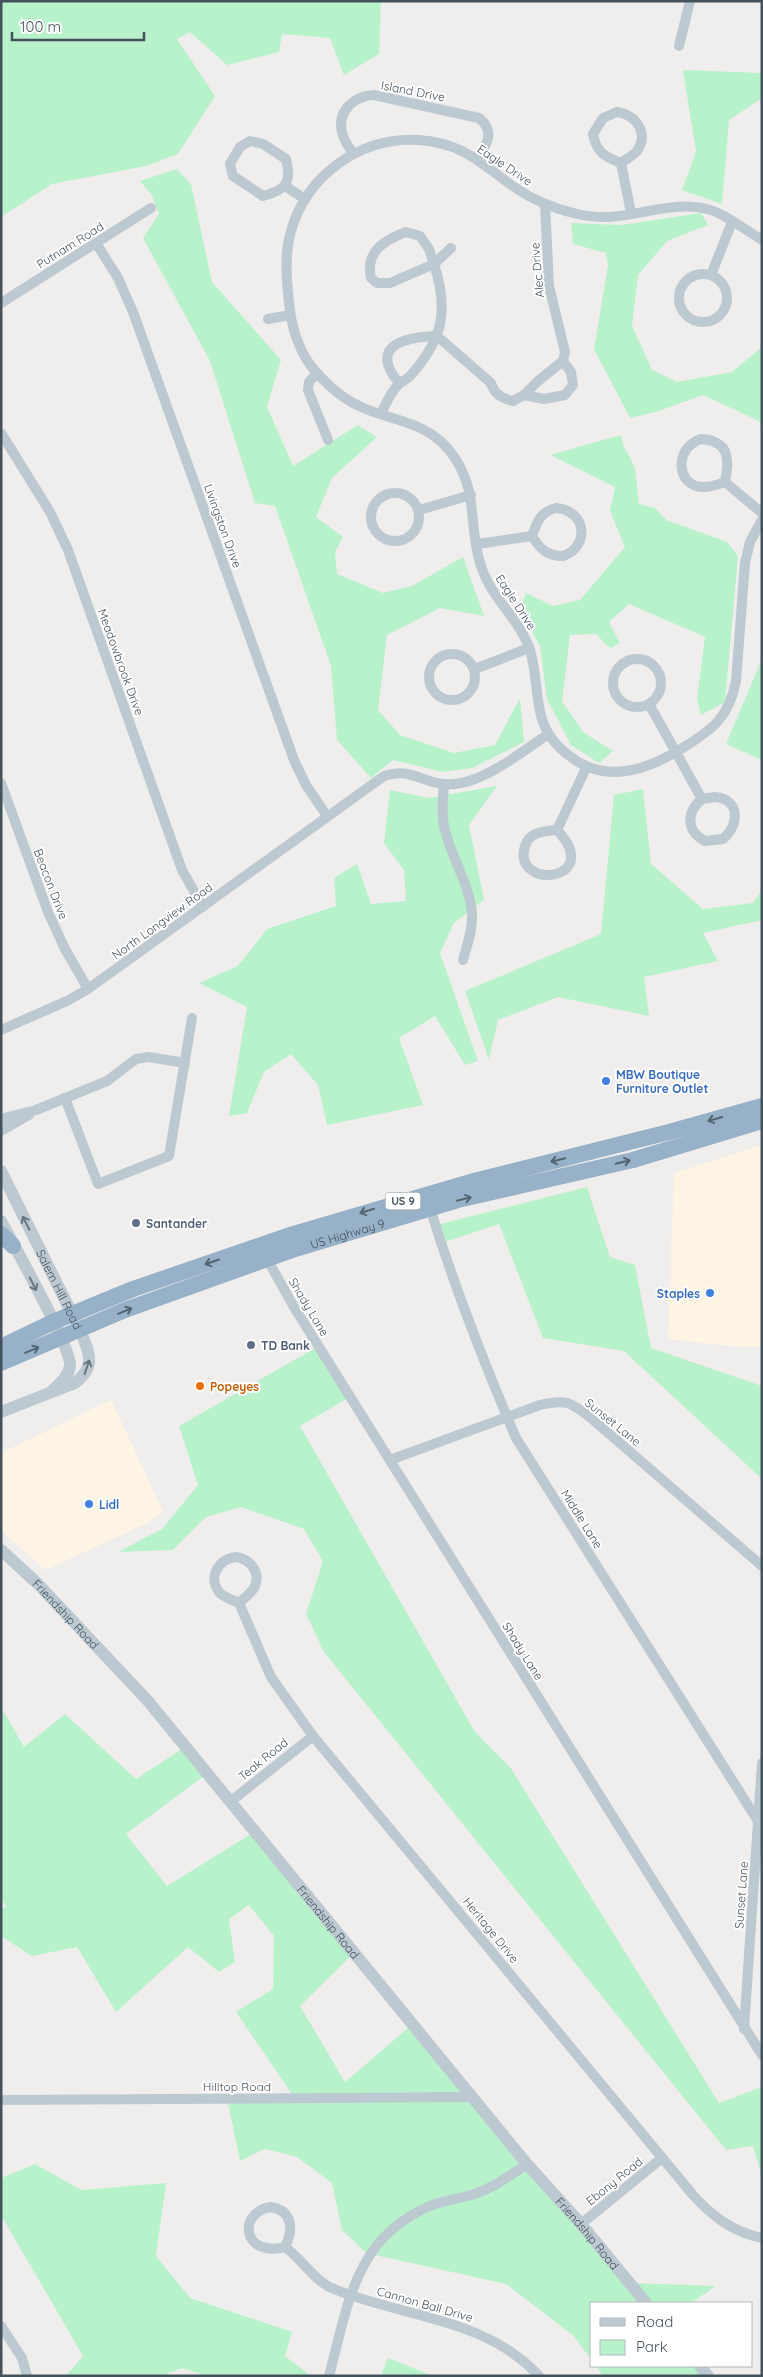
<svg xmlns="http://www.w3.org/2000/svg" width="763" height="2377" font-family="Quicksand,sans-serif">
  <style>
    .commercial { fill: #fdf4e4 }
    .green { fill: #b7f2cb }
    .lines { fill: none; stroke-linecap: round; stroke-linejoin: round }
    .minor { stroke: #bcc9d1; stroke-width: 10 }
    .tertiary { stroke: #bcc9d1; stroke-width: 12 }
    .trunk { stroke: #96b1c8; stroke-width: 16 }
    .oneway { stroke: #546572 }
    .oneway2 { stroke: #68767f }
    .shop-dot { fill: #3f7fe0; stroke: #fff; stroke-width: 2 }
    .service-dot { fill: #5c6f8a; stroke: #fff; stroke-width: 2 }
    .food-dot { fill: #e8710a; stroke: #fff; stroke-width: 2 }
    .labels { text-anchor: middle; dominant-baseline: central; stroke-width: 4; stroke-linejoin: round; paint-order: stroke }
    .shield { fill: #fff; stroke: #7c868d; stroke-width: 1 }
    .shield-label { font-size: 11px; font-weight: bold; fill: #44525c }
    .street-label { font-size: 12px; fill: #44525c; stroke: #fff }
    .shop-label { font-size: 12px; font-weight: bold; fill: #366cbe; stroke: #fff; text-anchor: start }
    .service-label { font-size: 12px; font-weight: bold; fill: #4e5e75; stroke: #fff; text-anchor: start }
    .food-label { font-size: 12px; font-weight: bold; fill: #c56008; stroke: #fff; text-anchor: start }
  </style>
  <rect width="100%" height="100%" fill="#f0eded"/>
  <g class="commercial">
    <polygon points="762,1145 762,1347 729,1346 668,1339 674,1173"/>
    <polygon points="111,1400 163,1511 148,1523 45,1570 1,1531 1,1453"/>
  </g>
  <g class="green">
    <polygon points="1,1 381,1 379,54 344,75 330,38 282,34 279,52 227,65 190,32 177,39 215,96 178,154 146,166 52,184 1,217"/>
    <polygon points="683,70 762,73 762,98 729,120 722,204 682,190 696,152"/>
    <polygon points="177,169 191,184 212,282 281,360 267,407 293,466 358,425 377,437 332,478 316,517 343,537 335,552 337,574 383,593 412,586 463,557 484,616 440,608 387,635 378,710 400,735 454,753 495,745 520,698 524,742 472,768 443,772 393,760 371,778 337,740 331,666 275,506 255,503 210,361 143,238 159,214 151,194 140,181"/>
    <polygon points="701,213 708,225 667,241 638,275 632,326 652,370 677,382 732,372 762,347 762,428 759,421 703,395 656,412 630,418 594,349 608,265 606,253 573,244 571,223 621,225"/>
    <polygon points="621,435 623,444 635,468 639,504 655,508 666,520 727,542 738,556 725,702 701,715 697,699 705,637 629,604 609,622 620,643 610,648 596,634 570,635 562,701 583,732 613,751 599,763 571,745 547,699 540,646 520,610 526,593 553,606 580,600 625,547 610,511 615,487 550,455"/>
    <polygon points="762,659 762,760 726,744"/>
    <polygon points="497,786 469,825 484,900 454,923 440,953 478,1061 465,1065 435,1016 399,1038 423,1105 327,1125 318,1085 291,1054 264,1072 247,1113 229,1116 247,1007 199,983 238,966 267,929 336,906 334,878 357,864 371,904 406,901 404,870 384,843 390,790 429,798"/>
    <polygon points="643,789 651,864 703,909 753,903 762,890 762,920 703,933 718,961 644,977 649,1016 558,997 498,1020 489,1060 465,991 601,934 614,795"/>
    <polygon points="587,1187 610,1257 635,1265 651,1348 762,1386 762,1479 624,1351 543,1338 499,1224 442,1243 436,1225"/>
    <polygon points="317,1347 352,1396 300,1426 475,1732 510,1767 719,2103 762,2087 762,2177 753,2146 726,2150 324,1652 306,1614 323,1561 304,1529 241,1507 206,1517 173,1550 118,1552 162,1529 198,1485 179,1426"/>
    <polygon points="1,1707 24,1747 65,1714 136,1779 188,1745 208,1773 126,1834 167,1886 256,1831 356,1951 300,2006 345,2082 415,2022 632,2283 716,2286 691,2303 592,2303 592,2361 574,2336 506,2284 366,2253 342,2230 332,2183 297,2157 265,2149 240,2161 227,2098 294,2097 236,2012 273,1989 274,1936 249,1905 229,1919 235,1962 219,1972 188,1947 116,2012 77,1947 32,1956 1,1936 1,1910 6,1907 1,1897"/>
    <polygon points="35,2164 81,2190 166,2183 156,2256 190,2298 292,2332 285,2356 311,2376 208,2376 182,2368 161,2376 66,2376 83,2356 1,2215 1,2178"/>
    <polygon points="388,2358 433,2376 381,2376"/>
    <polygon points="596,2366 701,2366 709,2376 603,2376"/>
  </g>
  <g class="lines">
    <g class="minor">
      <polyline points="679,46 690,1"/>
      <path d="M617,112c18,2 33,21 20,39 -4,5 -11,8 -16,12 -16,-6 -25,-11 -28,-29l10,-16z"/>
      <path d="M250,141l13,3 23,15c6,24 0,31 -23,37l-30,-20 -3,-12 10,-17z"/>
      <path d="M353,153c-4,-6 -10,-13 -11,-21 -5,-21 12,-36 32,-37l105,23c16,13 9,26 -2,40"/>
      <polyline points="621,163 631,213"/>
      <polyline points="285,186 305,199"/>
      <path d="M406,232l14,4 9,13 5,15 -44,19h-13l-6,-5c-6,-26 13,-38 35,-46z"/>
      <path d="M762,240c-17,-10 -36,-26 -55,-31 -33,-8 -65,6 -98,8 -22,1 -48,-6 -68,-15 -47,-20 -64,-59 -123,-62 -58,-3 -111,35 -127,91 -6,20 -5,41 -3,62 2,26 7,51 23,73 13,16 29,31 48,40 36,17 71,14 96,52 24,37 13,70 26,108 10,32 38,52 49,84 7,23 5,46 12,69 5,17 15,28 29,38 35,27 76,13 110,-8 31,-19 48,-31 55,-68l9,-118 5,-21 12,-22"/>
      <polyline points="96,243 118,278 133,312 294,760 306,785 327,816"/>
      <circle cx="703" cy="298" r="24"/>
      <polyline points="711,275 732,222"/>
      <polyline points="1,303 151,208"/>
      <polyline points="268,319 290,315"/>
      <polyline points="317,373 309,382 308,390 328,440"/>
      <path d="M399,383c-31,-37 5,-46 38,-47l54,47c3,11 12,16 22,18l11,-6 14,-14 25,-20"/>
      <polyline points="524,395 544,399 565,395 573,385 571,372 563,361 565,352 549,286 545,204"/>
      <path d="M381,414c5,-10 9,-22 18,-30 3,-3 9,-5 12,-9 32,-36 38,-65 23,-111l17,-16"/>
      <polyline points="1,433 50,512 68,550 182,870 203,907"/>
      <path d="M701,439c28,2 29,19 24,43 -6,2 -13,5 -20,5 -30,1 -31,-40 -4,-48z"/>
      <polyline points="725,482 762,513"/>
      <circle cx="395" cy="517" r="24"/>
      <path d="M556,508c30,2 35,38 7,48 -16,0 -23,-7 -31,-20 5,-14 8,-24 24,-28z"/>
      <polyline points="419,510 471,495"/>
      <polyline points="477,544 532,536"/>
      <circle cx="452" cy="677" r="23"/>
      <circle cx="637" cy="683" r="24"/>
      <polyline points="475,669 529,648"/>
      <polyline points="649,704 702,799"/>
      <polyline points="1,783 48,912 65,949 88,989"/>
      <path d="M444,784c-1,14 -3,28 0,42 6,30 26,58 28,88 1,16 -5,31 -9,46"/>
      <path d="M715,797c25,2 25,28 8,42l-18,2c-19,-10 -19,-29 -3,-42z"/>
      <path d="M557,830c49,52 -46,61 -32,16 4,-14 19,-15 32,-16z"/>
      <polyline points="557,830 586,768"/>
      <path d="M1,1030l68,-30 19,-11 296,-213c26,-9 36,6 60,8 33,4 77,-31 104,-50"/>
      <polyline points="65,1098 98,1184 169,1156 192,1018"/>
      <polyline points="1,1119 36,1110 107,1081 136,1059 149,1057 185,1063"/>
      <polyline points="1,1131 29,1115"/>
      <path d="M430,1208c24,78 54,155 86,230l242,383"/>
      <polyline points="267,1259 294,1307 762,2055"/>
      <path d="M390,1460l150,-55c26,-6 31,-3 51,13l171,148"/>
      <path d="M236,1557c13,2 25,14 19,29 -3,7 -11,12 -16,17 -6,-3 -14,-5 -19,-10 -13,-15 -2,-34 16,-36z"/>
      <path d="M239,1603l32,74 42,59 380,459c20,22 40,37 69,43"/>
      <polyline points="230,1802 313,1736"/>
      <polyline points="744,2029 762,1763"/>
      <polyline points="1,2100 472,2097"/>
      <path d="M271,2207c23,4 22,24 14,40 -43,11 -48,-35 -14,-40z"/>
      <polyline points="581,2224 662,2158"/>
      <path d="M285,2247c17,12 30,35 49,42 70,29 151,28 205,87"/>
      <polyline points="1,2326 22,2358 27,2376"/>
      <path d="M329,2376c19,-70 25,-138 101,-170 13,-5 27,-7 41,-11 21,-6 38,-19 56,-31"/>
    </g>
    <g class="tertiary">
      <path id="s1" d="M1,1171l79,159c9,22 17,36 -5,53l-74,29"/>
      <path d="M1,1221c12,23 71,127 69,145 -1,10 -10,17 -17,24"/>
      <path id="s2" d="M1,1550l37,34 110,117 324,396 55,67 54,60 65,79"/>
      <polyline points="700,2366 708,2376"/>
    </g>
    <g class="trunk">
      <polyline points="1,1234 13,1246"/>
      <polyline points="1,1347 53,1322 133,1289 287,1236 474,1181 669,1132 762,1106"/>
      <path id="s3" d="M1,1363l124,-53 170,-61 163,-49 175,-40 129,-39"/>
    </g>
  </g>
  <defs><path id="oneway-shaft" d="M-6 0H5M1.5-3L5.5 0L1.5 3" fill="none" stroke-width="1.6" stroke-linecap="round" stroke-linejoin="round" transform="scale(1.25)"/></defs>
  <g class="oneway">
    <use href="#oneway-shaft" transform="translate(715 1119) rotate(164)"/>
    <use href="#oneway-shaft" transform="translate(558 1160) rotate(166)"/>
    <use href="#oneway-shaft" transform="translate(623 1162) rotate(-13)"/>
    <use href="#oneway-shaft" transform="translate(464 1199) rotate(-13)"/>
    <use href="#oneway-shaft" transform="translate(367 1211) rotate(163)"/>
    <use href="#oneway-shaft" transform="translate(212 1262) rotate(161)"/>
    <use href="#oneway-shaft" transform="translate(125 1311) rotate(-22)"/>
    <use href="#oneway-shaft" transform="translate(32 1350) rotate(-23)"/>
  </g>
  <g class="oneway2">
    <use href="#oneway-shaft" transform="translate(26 1223) rotate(-117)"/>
    <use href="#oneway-shaft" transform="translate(33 1284) rotate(63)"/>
    <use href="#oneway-shaft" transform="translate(87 1367) rotate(-71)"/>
  </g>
  <g class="shop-dot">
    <circle cx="606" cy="1081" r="5"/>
    <circle cx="710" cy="1293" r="5"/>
    <circle cx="89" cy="1504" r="5"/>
  </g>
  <g class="service-dot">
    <circle cx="136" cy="1223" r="5"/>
    <circle cx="251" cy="1345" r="5"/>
  </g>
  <circle class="food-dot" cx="200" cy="1386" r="5"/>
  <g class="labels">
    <rect class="shield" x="385.5" y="1192.5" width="35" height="17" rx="4"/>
    <g class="shield-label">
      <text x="403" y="1201">US 9</text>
    </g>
    <g class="street-label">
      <text transform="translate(413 91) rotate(11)">Island Drive</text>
      <text transform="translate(505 165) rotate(34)">Eagle Drive</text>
      <text transform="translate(70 245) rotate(-32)">Putnam Road</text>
      <text transform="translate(537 270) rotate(-95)">Alec Drive</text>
      <text transform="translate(223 526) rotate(70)">Livingston Drive</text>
      <text transform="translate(516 602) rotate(57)">Eagle Drive</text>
      <text transform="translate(121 662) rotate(70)">Meadowbrook Drive</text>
      <text transform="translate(51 884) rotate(69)">Beacon Drive</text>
      <text transform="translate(162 921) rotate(-36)">North Longview Road</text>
      <text stroke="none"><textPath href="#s3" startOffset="370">US Highway 9</textPath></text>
      <text stroke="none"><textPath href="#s1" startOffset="132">Salem Hill Road</textPath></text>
      <text transform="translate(309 1307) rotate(59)">Shady Lane</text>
      <text transform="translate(613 1422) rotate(39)">Sunset Lane</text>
      <text transform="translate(582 1519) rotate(58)">Middle Lane</text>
      <text stroke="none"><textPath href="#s2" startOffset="91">Friendship Road</textPath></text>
      <text transform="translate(523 1651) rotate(58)">Shady Lane</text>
      <text transform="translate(263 1759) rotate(-39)">Teak Road</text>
      <text transform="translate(741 1895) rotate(-86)">Sunset Lane</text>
      <text stroke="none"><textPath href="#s2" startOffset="496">Friendship Road</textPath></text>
      <text transform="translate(491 1930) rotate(51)">Heritage Drive</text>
      <text x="237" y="2086">Hilltop Road</text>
      <text transform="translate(614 2181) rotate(-39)">Ebony Road</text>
      <text stroke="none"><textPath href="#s2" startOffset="901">Friendship Road</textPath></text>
      <text transform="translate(425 2304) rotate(16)">Cannon Ball Drive</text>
    </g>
    <g class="shop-label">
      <text x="616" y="1074">MBW Boutique<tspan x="616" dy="14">Furniture Outlet</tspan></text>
      <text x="700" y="1293" text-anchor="end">Staples</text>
      <text x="99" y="1504">Lidl</text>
    </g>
    <g class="service-label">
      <text x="146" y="1223">Santander</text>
      <text x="261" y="1345">TD Bank</text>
    </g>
    <g class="food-label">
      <text x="210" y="1386">Popeyes</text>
    </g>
  </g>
  <rect width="763" height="2377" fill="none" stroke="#44525c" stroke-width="5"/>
  <rect x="590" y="2302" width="162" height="65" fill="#ffffff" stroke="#b4babe"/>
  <rect x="600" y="2318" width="25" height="8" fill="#bcc9d1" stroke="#b4babe"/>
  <text x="636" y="2327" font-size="15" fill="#44525c">Road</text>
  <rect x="600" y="2340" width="25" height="15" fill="#b7f2cb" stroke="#b4babe"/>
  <text x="636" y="2352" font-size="15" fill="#44525c">Park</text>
  <path d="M12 32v8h132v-8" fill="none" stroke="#44525c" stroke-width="2.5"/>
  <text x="20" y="32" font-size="15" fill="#44525c" stroke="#ffffff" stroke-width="4" paint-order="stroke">100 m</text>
</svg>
